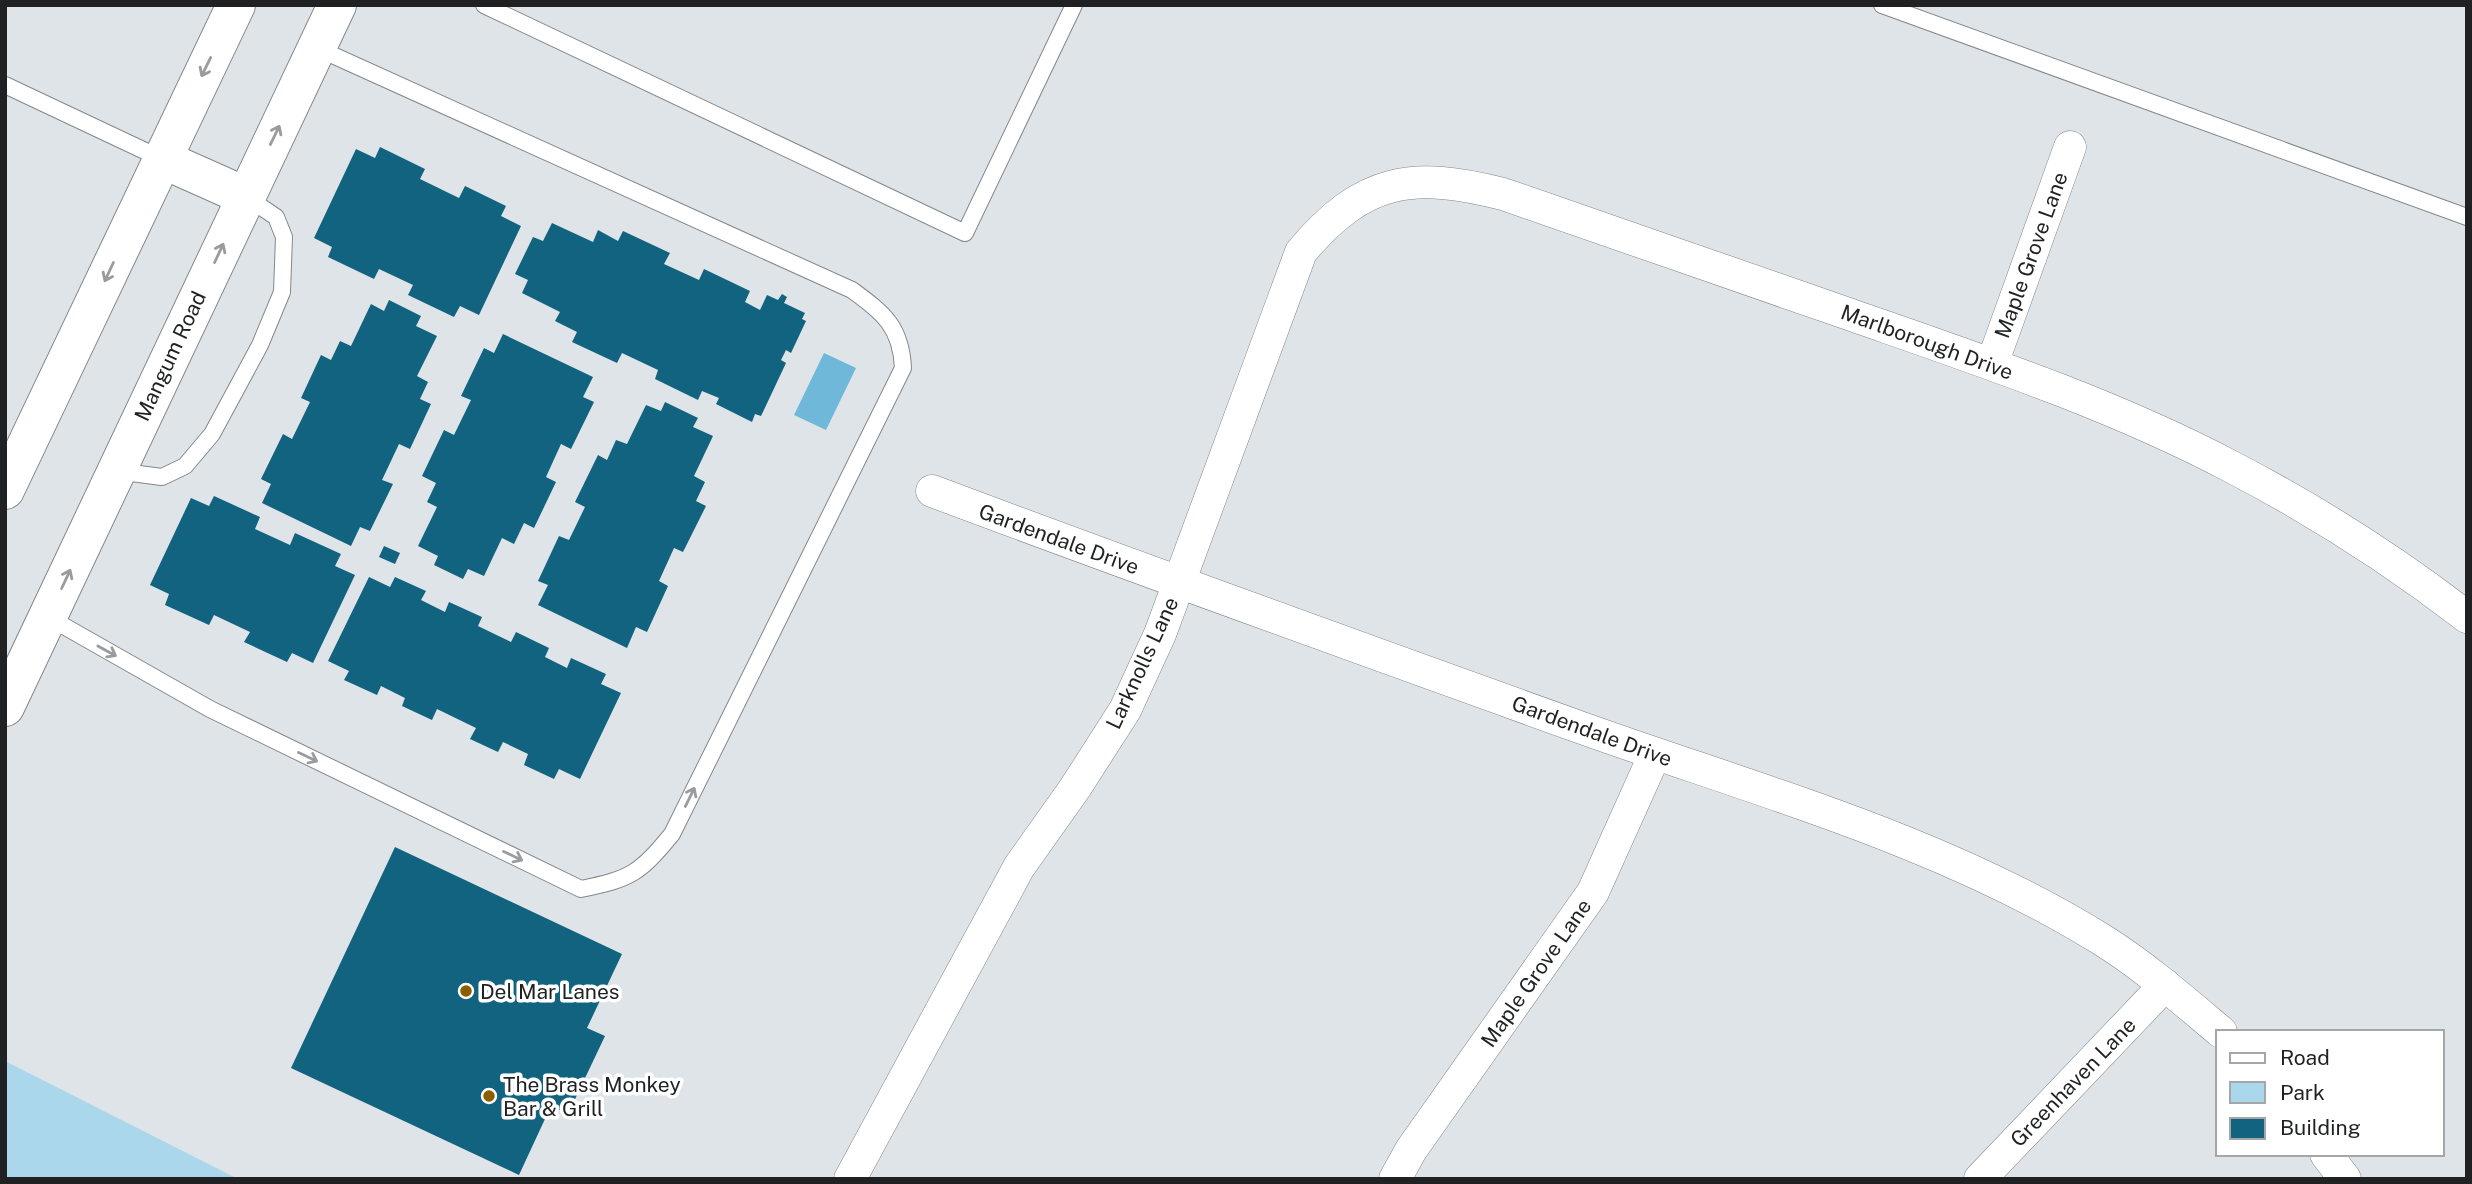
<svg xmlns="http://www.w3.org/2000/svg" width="2472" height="1184" font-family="'Public Sans',sans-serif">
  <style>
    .green { fill: #abd7ed }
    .water { fill: #70b8d9 }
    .building { fill: #116380 }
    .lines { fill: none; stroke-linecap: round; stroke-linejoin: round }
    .lane-casing { stroke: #83888b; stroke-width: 18 }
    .street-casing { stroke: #83888b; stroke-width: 33 }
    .secondary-casing { stroke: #83888b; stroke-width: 40 }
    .lane { stroke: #fff; stroke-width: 16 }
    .street { stroke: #fff; stroke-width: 32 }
    .secondary { stroke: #fff; stroke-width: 38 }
    .oneway { stroke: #9a9b9c }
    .poi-dot { fill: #895f00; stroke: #fff; stroke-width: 2.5 }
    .labels { text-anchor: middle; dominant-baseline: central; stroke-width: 7; stroke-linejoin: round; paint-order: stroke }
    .street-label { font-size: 21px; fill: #1f2122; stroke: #fff }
    .poi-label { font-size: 21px; fill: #1f2122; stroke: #fff; text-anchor: start }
  </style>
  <rect width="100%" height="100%" fill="#dee4e7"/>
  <polygon class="green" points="5,1061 238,1179 5,1179"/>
  <polygon class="water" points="824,353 856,368 826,430 794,415"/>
  <g class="building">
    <polygon points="380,147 425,169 420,179 459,198 465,186 506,206 501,216 521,226 479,315 460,306 454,317 408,295 413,285 379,269 374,279 328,257 332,247 314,238 356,149 375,158"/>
    <polygon points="552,223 593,242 598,230 618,241 623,231 670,253 664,264 699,280 704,269 750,291 745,302 760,310 767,295 778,300 782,294 787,297 784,303 805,313 802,319 806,321 791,353 786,350 781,360 786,363 761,416 755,414 752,422 716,404 719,398 702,391 698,400 655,379 658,370 622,353 617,363 572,342 577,332 555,321 560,312 522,293 528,280 515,274 533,237 543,241"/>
    <polygon points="389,300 421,316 416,326 437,336 417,376 428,382 420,399 431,404 410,449 399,444 382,480 393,484 370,531 360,527 351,546 262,503 271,484 261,479 283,434 292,439 310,402 301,398 321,355 331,360 340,341 351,346 371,304 384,311"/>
    <polygon points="503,334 593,377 583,397 594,402 571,449 561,444 546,477 556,482 534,528 524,523 514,544 502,538 484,576 468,569 463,579 434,565 438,556 418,546 437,507 427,502 436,483 422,476 444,430 454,435 471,400 461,396 484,348 494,353"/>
    <polygon points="665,402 698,418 693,427 713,436 694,476 705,482 696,501 706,506 683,552 674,548 659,581 668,586 647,632 636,627 627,648 538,605 548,585 538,581 559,536 569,540 585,507 575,502 598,455 607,460 616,440 627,444 646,405 661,411"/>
    <polygon points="214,496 260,517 255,529 290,545 295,533 341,554 335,566 355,575 313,663 292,653 287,662 244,642 250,632 214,615 209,625 165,605 169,594 150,585 191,498 209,506"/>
    <polygon points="384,546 400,553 395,564 379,557"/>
    <polygon points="369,577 390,587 395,577 426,591 421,600 445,612 449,602 482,617 478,626 511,642 516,632 549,648 545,657 567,668 571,658 606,674 601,684 621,693 580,779 559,769 554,779 524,765 528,754 503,742 498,752 470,739 476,728 437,709 432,720 402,706 405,698 381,686 377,695 344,680 349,671 328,661"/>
    <polygon points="395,847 622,954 587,1028 605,1036 568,1114 551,1106 519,1175 291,1068"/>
  </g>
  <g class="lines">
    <g class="lane-casing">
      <g id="lane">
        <polyline points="484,5 965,233 1074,5"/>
        <polyline points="1882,5 2467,217"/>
        <polyline points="5,85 162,159"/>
        <polyline points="116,471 162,477 185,466 212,434 260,345 282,292 284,237 276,217 245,196"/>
        <path d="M48,617l162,92 371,180c50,-10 59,-16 91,-55l231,-466c-2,-42 -20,-55 -51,-78l-535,-242"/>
      </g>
    </g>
    <g class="street-casing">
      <g id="street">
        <polyline points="1992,364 2070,147"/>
        <path d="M932,491c216,81 433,159 650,237 176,63 362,113 522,213 41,26 79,59 117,91"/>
        <polyline points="2326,1154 2345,1179"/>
        <path d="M850,1179l169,-312 56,-79 50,-78 35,-76 141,-382c62,-74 111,-81 202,-58 112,39 225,78 337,117 131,46 266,90 390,155 83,43 162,93 237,151"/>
        <polyline points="1395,1179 1411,1150 1593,892 1655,754"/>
        <polyline points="1980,1179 2165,985"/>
      </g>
    </g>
    <g class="secondary-casing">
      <g id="secondary">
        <polyline points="162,159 245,196"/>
        <polyline points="5,490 236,5"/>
        <polyline points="5,707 337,5"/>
      </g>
    </g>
    <use href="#lane" class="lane"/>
    <use href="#street" class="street"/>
    <use href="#secondary" class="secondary"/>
  </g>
  <defs><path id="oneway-shaft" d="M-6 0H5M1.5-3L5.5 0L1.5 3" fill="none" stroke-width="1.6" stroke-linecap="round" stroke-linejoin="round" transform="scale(1.75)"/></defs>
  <g class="oneway">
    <use href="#oneway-shaft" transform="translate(206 67) rotate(116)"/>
    <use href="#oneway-shaft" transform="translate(275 135) rotate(-64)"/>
    <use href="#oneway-shaft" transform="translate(219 253) rotate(-65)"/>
    <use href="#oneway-shaft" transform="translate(109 272) rotate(115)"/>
    <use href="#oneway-shaft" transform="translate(66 579) rotate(-65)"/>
    <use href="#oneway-shaft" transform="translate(107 651) rotate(29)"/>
    <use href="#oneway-shaft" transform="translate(308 757) rotate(26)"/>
    <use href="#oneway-shaft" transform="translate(690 797) rotate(-64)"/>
    <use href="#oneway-shaft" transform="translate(513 856) rotate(26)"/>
  </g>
  <g class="poi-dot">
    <circle cx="466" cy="991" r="7"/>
    <circle cx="489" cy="1096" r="7"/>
  </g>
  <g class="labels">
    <g class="street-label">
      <text transform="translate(2031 255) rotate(-70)">Maple Grove Lane</text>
      <text transform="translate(1927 342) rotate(20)">Marlborough Drive</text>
      <text transform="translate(170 356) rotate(-65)">Mangum Road</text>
      <text transform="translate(1059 539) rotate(20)">Gardendale Drive</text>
      <text transform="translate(1142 663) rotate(-65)">Larknolls Lane</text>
      <text transform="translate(1592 731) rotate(20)">Gardendale Drive</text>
      <text transform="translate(1536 973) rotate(-55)">Maple Grove Lane</text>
      <text transform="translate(2073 1082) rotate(-46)">Greenhaven Lane</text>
    </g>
    <g class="poi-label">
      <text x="480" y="991">Del Mar Lanes</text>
      <text x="503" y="1084">The Brass Monkey<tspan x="503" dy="24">Bar &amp; Grill</tspan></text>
    </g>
  </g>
  <rect width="2472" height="1184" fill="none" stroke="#1f2122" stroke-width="14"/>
  <rect x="2216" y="1030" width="228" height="126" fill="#ffffff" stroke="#a5a6a7" stroke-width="2"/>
  <rect x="2230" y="1053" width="35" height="10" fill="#ffffff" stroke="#a5a6a7" stroke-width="2"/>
  <text x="2280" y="1065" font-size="21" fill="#1f2122">Road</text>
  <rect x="2230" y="1082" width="35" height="21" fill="#abd7ed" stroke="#a5a6a7" stroke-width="2"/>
  <text x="2280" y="1100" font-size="21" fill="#1f2122">Park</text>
  <rect x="2230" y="1118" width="35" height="21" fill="#116380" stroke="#a5a6a7" stroke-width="2"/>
  <text x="2280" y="1135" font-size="21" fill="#1f2122">Building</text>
</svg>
